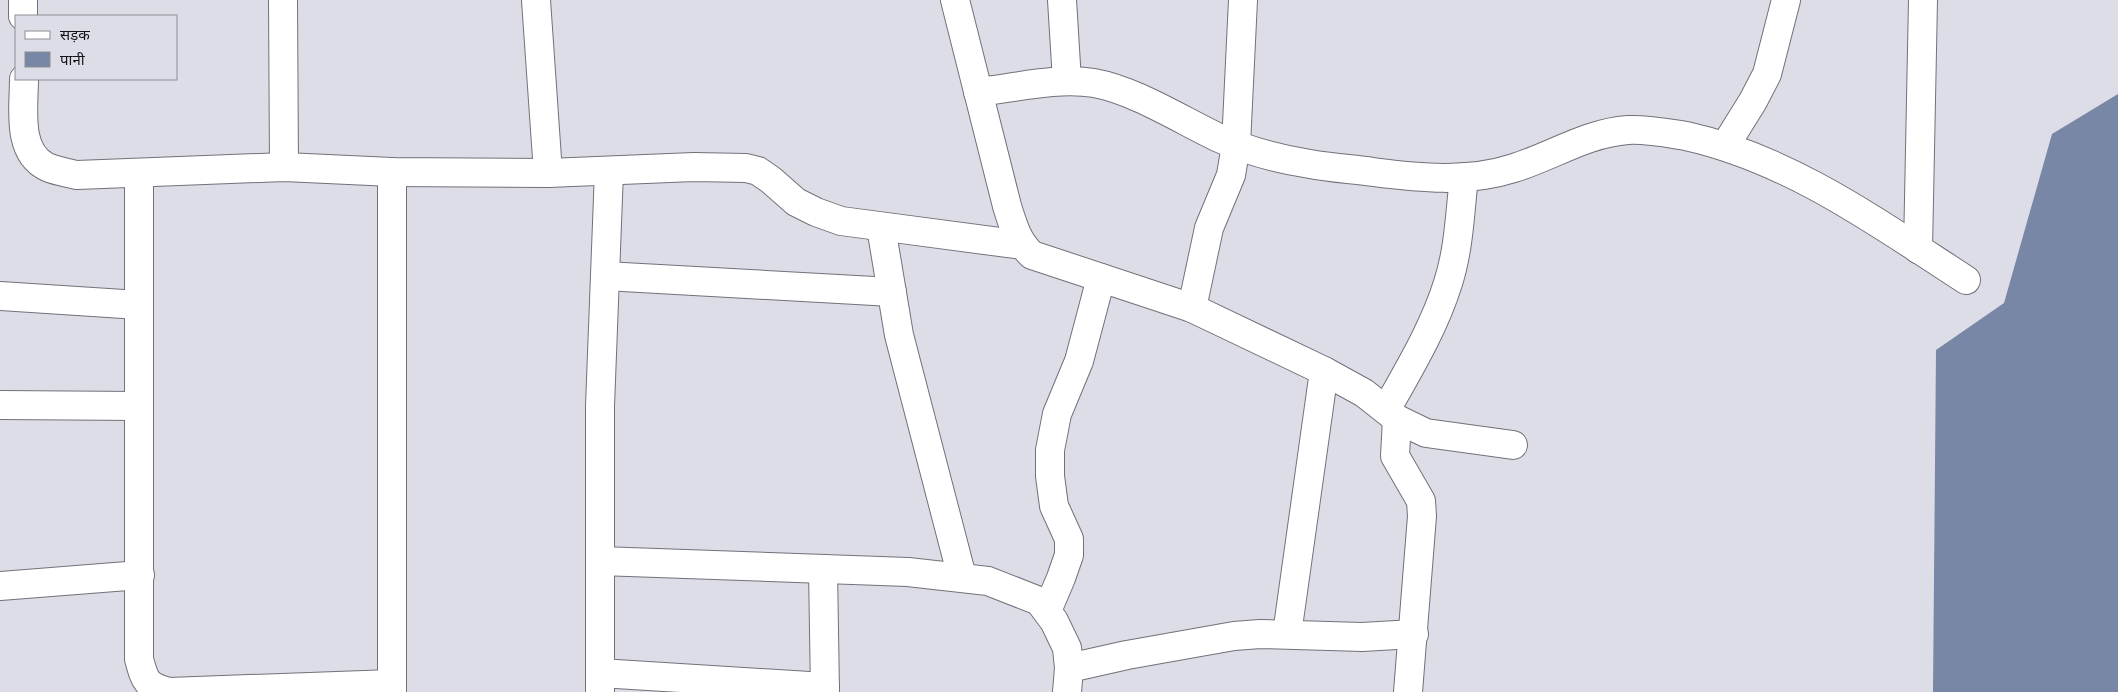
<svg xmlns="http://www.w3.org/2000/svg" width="2118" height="692" font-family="'Open Sans','Noto Sans Devanagari',sans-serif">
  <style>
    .water { fill: #7887a5 }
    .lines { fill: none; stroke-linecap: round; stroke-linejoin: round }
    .street-casing { stroke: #71717a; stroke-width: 30 }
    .street { stroke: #fff; stroke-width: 28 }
  </style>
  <rect width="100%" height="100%" fill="#dddde7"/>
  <polygon class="water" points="2118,94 2118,692 1933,692 1936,350 2004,303 2052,134"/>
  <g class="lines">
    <g class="street-casing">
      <g id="street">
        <polyline points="23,0 23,16"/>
        <polyline points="283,0 284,167"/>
        <polyline points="536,0 548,173"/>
        <path d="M955,0l52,206c6,19 10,35 25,49l160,53 132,63 40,22 33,26 29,14 87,12"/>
        <polyline points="1062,0 1067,81"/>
        <path d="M24,79c0,28 -8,73 23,88 9,4 21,6 30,8l207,-8 108,5 156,1 146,-6 52,1 12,3 13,9 25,22 20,10 25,9 181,24"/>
        <path d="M978,92c36,-4 80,-15 116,-9 40,7 87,37 125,55 29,13 59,21 91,26 21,4 42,5 63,8 46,6 95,11 141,-4 39,-12 72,-35 114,-38 19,-1 39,3 58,6 104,23 192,87 280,144"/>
        <polyline points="1725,146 1753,101 1767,74 1786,0"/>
        <polyline points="392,172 392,692"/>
        <path d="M139,173v486c6,22 7,27 30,33l223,-8"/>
        <polyline points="881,227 899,335 962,577"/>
        <polyline points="1918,249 1923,0"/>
        <polyline points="605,276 892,292"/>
        <polyline points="0,296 139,305"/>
        <polyline points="1192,308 1209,228 1231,175 1236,145 1243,0"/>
        <polyline points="0,405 139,406"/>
        <path d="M1386,410c23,-41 48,-82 62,-127 11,-34 12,-71 16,-106"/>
        <polyline points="1397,419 1395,456 1421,501 1422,516 1408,692"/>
        <polyline points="600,561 908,572 988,581 1039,601 1054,621 1067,648 1069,668 1067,692"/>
        <polyline points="823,569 825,692"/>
        <polyline points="0,586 140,575"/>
        <polyline points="1047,611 1061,578 1069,555 1069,539 1054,506 1050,476 1050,450 1057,414 1079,361 1101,278"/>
        <polyline points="1287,634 1324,371"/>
        <polyline points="1069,668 1127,655 1234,636 1260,634 1362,637 1414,634"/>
        <polyline points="600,673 825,687"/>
        <polyline points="600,692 600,406 609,171"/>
      </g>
    </g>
    <use href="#street" class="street"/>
  </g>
  <rect x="15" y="15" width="162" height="65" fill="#dddde7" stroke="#8d8d94"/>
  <rect x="25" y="31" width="25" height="8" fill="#ffffff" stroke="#8d8d94"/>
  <text x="60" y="40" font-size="15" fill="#141418">सड़क</text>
  <rect x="25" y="52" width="25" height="15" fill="#7887a5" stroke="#8d8d94"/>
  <text x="60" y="65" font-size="15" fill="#141418">पानी</text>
</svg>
